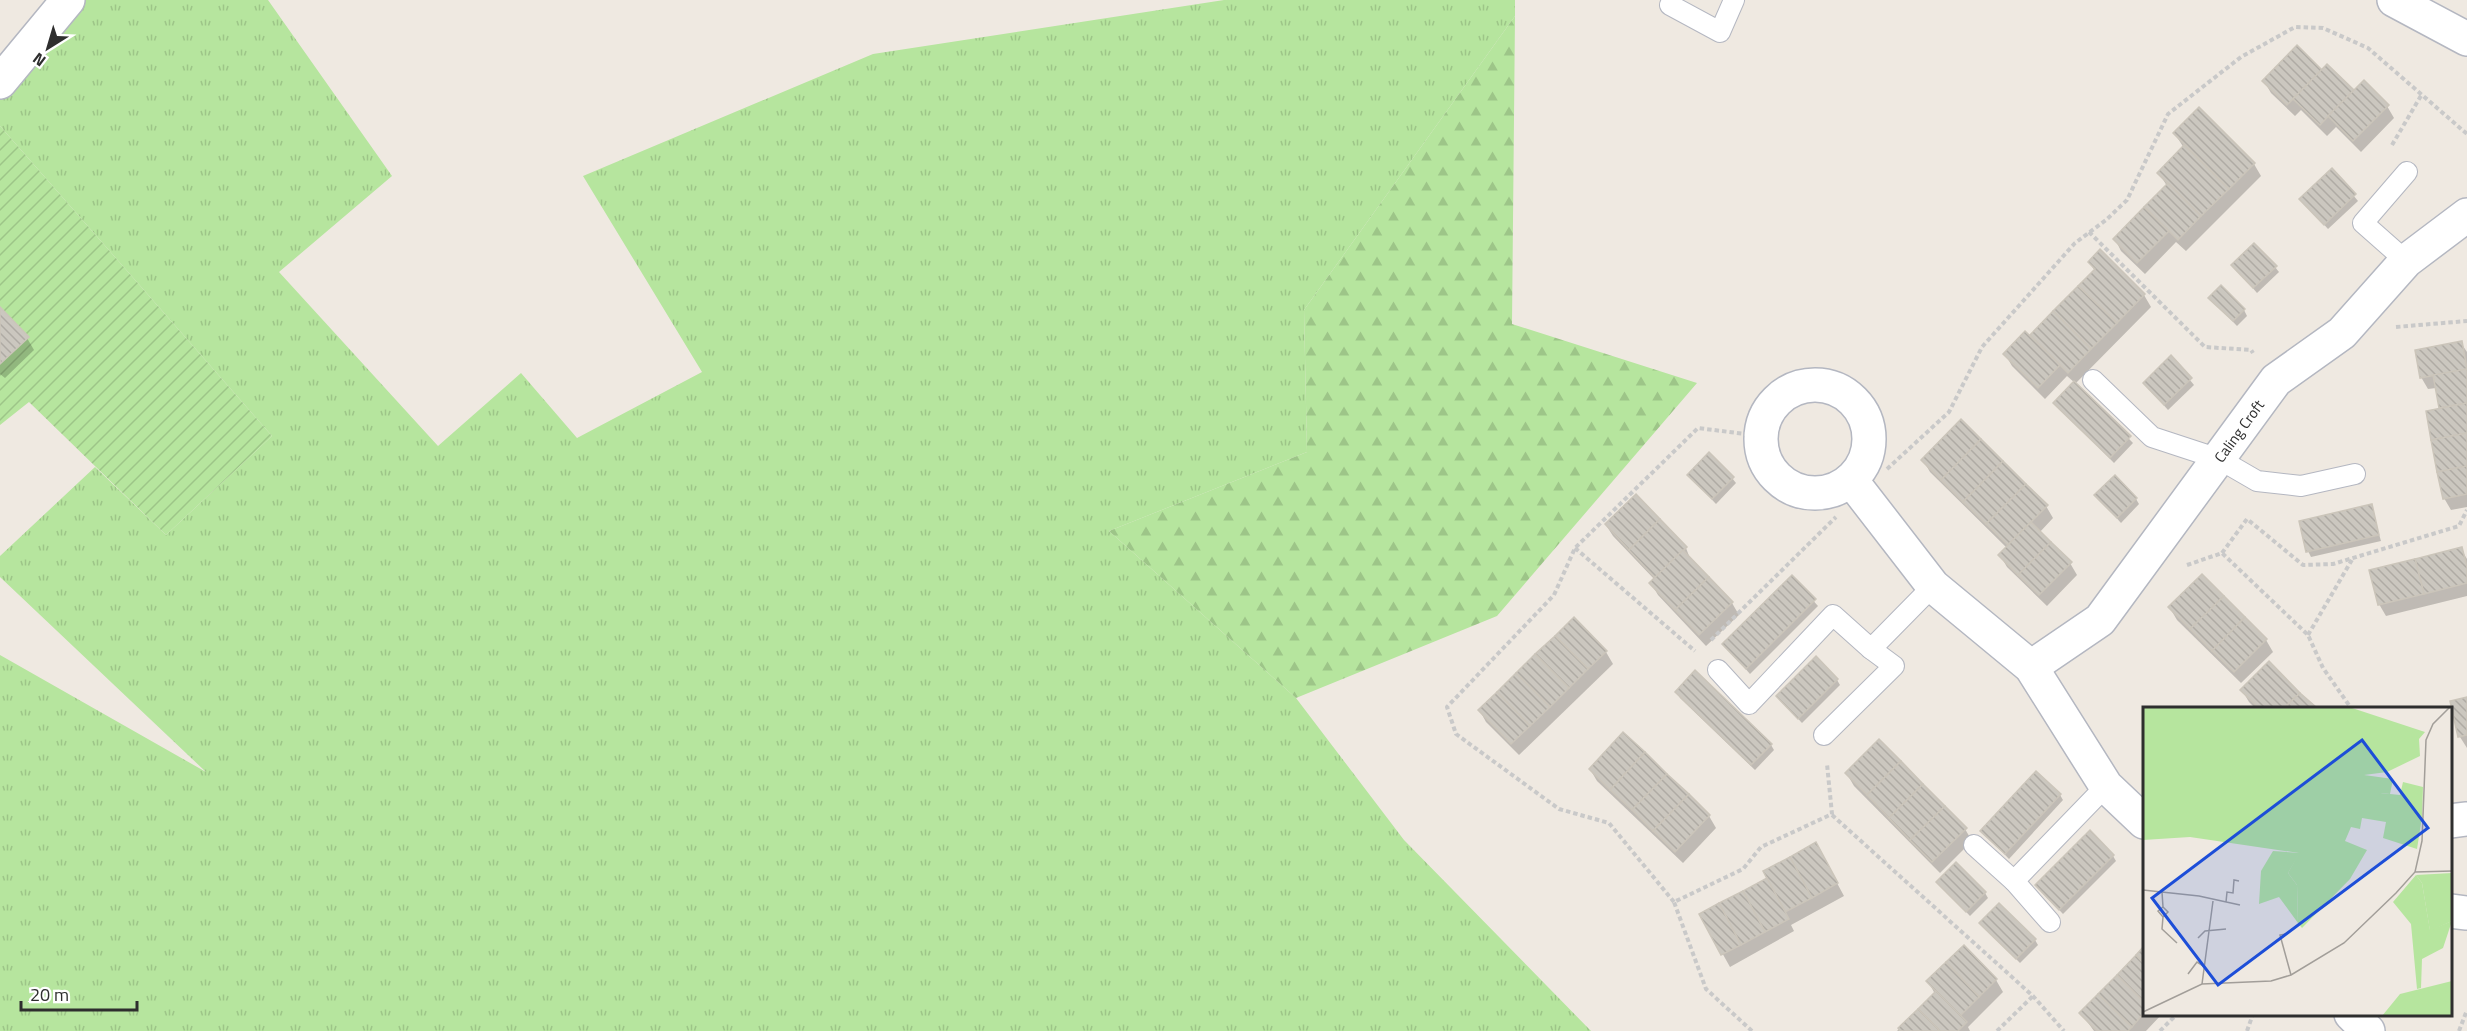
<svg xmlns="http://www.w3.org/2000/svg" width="2467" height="1031" font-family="'Titillium Web',sans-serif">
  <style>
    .grass { fill: url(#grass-tufts) }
    .forest { fill: url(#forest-firs) }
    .garden { fill: url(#garden-furrows) }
    .shadow { fill: #0003 }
    .building { fill: url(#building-back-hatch); stroke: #cbc5ba; stroke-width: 1.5 }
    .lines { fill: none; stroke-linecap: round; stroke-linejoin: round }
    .lane-casing { stroke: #b4b7c1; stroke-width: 22 }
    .street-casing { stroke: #b4b7c1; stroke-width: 36 }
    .path { stroke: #c9c9c9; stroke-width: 4; stroke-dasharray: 4.5 3; stroke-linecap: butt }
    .lane { stroke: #fff; stroke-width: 20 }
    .street { stroke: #fff; stroke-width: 33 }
    .labels { text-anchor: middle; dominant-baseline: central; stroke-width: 6; stroke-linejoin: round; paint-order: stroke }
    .street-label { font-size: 15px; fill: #2e2e2e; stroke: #fff }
    .inset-road { fill: none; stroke: #a29e99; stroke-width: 1.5 }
    .view { fill: #1d4ed8; fill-opacity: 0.15; stroke: #1d4ed8; stroke-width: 3 }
    .inset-edge { fill: none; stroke: #2e2e2e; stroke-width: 3 }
  </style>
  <defs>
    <pattern id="grass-tufts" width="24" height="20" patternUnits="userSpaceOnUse" patternTransform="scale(1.5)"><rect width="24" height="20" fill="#b6e59e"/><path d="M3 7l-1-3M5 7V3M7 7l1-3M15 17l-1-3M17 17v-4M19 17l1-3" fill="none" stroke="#9dc588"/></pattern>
    <pattern id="forest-firs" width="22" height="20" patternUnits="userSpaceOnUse" patternTransform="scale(1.5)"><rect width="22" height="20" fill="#b6e59e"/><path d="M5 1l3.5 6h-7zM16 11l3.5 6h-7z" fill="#9dc588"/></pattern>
    <pattern id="garden-furrows" width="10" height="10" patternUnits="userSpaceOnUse" patternTransform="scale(1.5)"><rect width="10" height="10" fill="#b6e59e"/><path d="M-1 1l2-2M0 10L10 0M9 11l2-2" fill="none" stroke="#9dc588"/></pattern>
    <pattern id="building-back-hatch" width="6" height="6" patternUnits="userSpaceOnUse" patternTransform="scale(1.5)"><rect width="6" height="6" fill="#cbc7bf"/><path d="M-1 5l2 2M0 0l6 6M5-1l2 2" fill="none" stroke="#afaba4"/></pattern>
  </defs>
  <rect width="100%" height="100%" fill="#efe9e1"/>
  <polygon class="grass" points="84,0 268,0 392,176 279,272 438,446 521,373 577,438 702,372 583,176 873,54 1224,0 1515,0 1515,16 1304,310 1307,452 1109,531 1296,698 1404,840 1591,1031 0,1031 0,655 206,772 0,577 0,556 95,467 166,535 272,436 0,126 0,97"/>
  <polygon class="forest" points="1515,16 1512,324 1697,383 1497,616 1296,698 1109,531 1307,452 1304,310"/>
  <polygon class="garden" points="0,126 272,436 166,535 29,402 0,425 0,364 28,337 0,307"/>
  <g class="shadow">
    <polygon points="2322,72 2354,92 2387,106 2394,118 2361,152 2336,127 2327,136 2301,110 2295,116 2271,93 2264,81"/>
    <polygon points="2175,134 2254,164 2261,176 2186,251 2176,242 2145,274 2121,251 2115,239 2167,186 2159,173 2184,148"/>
    <polygon points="2332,170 2358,201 2328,229 2301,199"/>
    <polygon points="2100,251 2144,295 2151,307 2075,384 2133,443 2114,463 2055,403 2075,383 2067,376 2045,399 2012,366 2005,354 2030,338 2095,271 2089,262"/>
    <polygon points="2233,265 2275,267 2279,272 2257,293"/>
    <polygon points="2210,298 2244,310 2247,316 2237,326"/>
    <polygon points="0,310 27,338 34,350 5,378 0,374"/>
    <polygon points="2461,343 2467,352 2467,507 2451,510 2444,498 2440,409 2436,388 2428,389 2421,377"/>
    <polygon points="2171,357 2194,385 2168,410 2144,383"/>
    <polygon points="1923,460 2046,506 2053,518 2039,533 2070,563 2077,575 2047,606 2007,567 2000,555 2007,548 1930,472"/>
    <polygon points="1689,475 1732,478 1736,483 1716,504"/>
    <polygon points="2096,495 2136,499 2139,504 2121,523"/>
    <polygon points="2371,506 2381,541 2311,557 2308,551"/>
    <polygon points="1606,525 1686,548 1691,561 1732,603 1739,615 1706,646 1658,595 1651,583 1655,580 1613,536"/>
    <polygon points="2461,549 2467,559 2467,596 2386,616 2379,604"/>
    <polygon points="1792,577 1818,606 1750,674 1724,644"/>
    <polygon points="2170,608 2266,640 2273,652 2241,683 2177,620"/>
    <polygon points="1606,652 1613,664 1519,755 1486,722 1480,711"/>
    <polygon points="2269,663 2315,708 2255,708 2249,702 2242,690"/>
    <polygon points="1837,680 1840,685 1802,723 1778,697"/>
    <polygon points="1677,692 1771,745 1774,750 1755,770 1680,698"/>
    <polygon points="2467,699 2467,748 2460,737"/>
    <polygon points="1590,769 1709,816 1716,828 1683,863 1597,781"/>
    <polygon points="1847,774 1965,829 1972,841 1940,873 1854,786"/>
    <polygon points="2060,795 2063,800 2009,859 1982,831"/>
    <polygon points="1816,844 1844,896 1791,925 1794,931 1730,967 1701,915 1769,878"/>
    <polygon points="2113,856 2116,861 2063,914 2036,885"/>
    <polygon points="1938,882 1985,893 1988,898 1970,916"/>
    <polygon points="1981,923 2035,940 2038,945 2020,963"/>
    <polygon points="1964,947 1996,980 2003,992 1968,1027 1970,1031 1897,1031 1935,994 1928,981"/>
    <polygon points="2144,948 2144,1014 2162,1014 2146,1031 2094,1031 2081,1013"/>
  </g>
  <g class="building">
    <polygon points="2297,45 2322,70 2287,105 2262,81"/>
    <polygon points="2327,64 2354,90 2320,125 2293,99"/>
    <polygon points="2364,80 2389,105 2353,141 2328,116"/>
    <polygon points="2199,107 2255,163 2229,189 2173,133"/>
    <polygon points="2184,145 2229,189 2201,216 2157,173"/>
    <polygon points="2332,168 2356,194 2324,225 2299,199"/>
    <polygon points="2168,183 2201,216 2178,240 2144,207"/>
    <polygon points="2144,207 2169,231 2137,263 2113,239"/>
    <polygon points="2254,243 2277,266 2253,288 2231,265"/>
    <polygon points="2100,249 2145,294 2117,323 2078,286 2095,269 2088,262"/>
    <polygon points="2221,285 2245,309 2233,321 2208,298"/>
    <polygon points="2078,286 2117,323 2091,349 2053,311"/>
    <polygon points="0,307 29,337 0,364"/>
    <polygon points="2053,311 2091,349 2068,373 2030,335"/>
    <polygon points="2025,331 2060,365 2038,388 2003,354"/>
    <polygon points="2462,341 2467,369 2420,378 2415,350"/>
    <polygon points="2171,355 2192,378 2164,405 2143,383"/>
    <polygon points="2467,369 2467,403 2439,408 2433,375"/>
    <polygon points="2074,381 2131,436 2110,458 2053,403"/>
    <polygon points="2467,403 2467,433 2431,440 2426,411"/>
    <polygon points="1961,419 1981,439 1941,480 1921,460"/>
    <polygon points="2467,433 2467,466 2437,472 2431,440"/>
    <polygon points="1981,439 2003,461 1963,502 1941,480"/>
    <polygon points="1709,452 1734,477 1712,499 1687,475"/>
    <polygon points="2003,461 2026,484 1986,524 1963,502"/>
    <polygon points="2467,466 2467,494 2443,499 2437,472"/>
    <polygon points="2115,475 2137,498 2117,518 2094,495"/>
    <polygon points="2026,484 2048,505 2008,545 1986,524"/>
    <polygon points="1636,494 1660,519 1629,550 1605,524"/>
    <polygon points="2372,504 2379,535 2306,552 2299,521"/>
    <polygon points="1660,519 1687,547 1655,578 1629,550"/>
    <polygon points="2031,522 2051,542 2018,575 1998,555"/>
    <polygon points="2051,542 2072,562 2039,595 2018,575"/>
    <polygon points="2462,547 2467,567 2467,583 2424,594 2415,559"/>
    <polygon points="1683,550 1709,577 1675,610 1649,583"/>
    <polygon points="2415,559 2424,594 2378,605 2369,570"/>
    <polygon points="2202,574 2224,596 2190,629 2168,607"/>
    <polygon points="1792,575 1816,599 1746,669 1722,644"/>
    <polygon points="1709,577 1733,602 1699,635 1675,610"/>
    <polygon points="2224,596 2245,617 2212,651 2190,629"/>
    <polygon points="1574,617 1607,651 1588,669 1555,636"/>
    <polygon points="2245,617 2267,639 2234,672 2212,651"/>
    <polygon points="1555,636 1588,669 1569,688 1535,654"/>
    <polygon points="1535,654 1569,688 1550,707 1516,673"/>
    <polygon points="1816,656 1838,679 1798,719 1776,696"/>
    <polygon points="2269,661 2300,693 2284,708 2259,708 2240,690"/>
    <polygon points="1695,670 1772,744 1751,765 1675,692"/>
    <polygon points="1516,673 1550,707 1530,726 1497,692"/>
    <polygon points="1497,692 1530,726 1511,744 1478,710"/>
    <polygon points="2300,693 2316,707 2317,708 2284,708"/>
    <polygon points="2467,697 2467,735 2458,737 2450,701"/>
    <polygon points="1623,732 1645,752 1610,790 1589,769"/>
    <polygon points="1879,739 1901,761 1867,795 1845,773"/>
    <polygon points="1645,752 1667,774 1632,810 1610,790"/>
    <polygon points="1901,761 1923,784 1889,818 1867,795"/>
    <polygon points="2036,771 2061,794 2005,854 1980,831"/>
    <polygon points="1667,774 1689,794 1653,831 1632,810"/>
    <polygon points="1923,784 1945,806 1910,840 1889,818"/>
    <polygon points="1689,794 1710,815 1675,852 1653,831"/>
    <polygon points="1945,806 1967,828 1932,862 1910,840"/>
    <polygon points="2090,830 2114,855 2059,910 2035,885"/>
    <polygon points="1816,842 1838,883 1812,898 1790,857"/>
    <polygon points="1790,857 1812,898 1785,912 1763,871"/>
    <polygon points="1956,862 1986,892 1966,912 1936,882"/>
    <polygon points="1767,878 1789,919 1765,932 1743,891"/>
    <polygon points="1743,891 1765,932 1741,945 1719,903"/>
    <polygon points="1719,903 1741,945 1721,955 1699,914"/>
    <polygon points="1999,903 2036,939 2016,959 1979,923"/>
    <polygon points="1964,945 1997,979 1979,997 1946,962"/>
    <polygon points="2144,946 2144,964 2136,955"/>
    <polygon points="2136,955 2144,964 2144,1002 2117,975"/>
    <polygon points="1946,962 1979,997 1960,1016 1926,981"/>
    <polygon points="2117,975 2144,1002 2144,1013 2132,1027 2098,994"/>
    <polygon points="1936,991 1967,1022 1958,1031 1940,1031 1918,1009"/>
    <polygon points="2098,994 2132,1027 2128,1031 2097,1031 2079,1013"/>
    <polygon points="1918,1009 1940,1031 1900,1031 1898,1028"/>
  </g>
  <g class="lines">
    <g class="lane-casing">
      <g id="lane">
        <polyline points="1670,5 1720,32 1734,0"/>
        <polyline points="2406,261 2363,223 2407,172"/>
        <polyline points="2093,380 2152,437 2219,459 2257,481 2301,486 2355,474"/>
        <polyline points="1718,670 1749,704 1833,615 1871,649 1933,586"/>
        <polyline points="1824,735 1894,666 1871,649"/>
        <polyline points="1974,845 2014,881 2050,922"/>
        <polyline points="2014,881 2106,786"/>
      </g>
    </g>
    <g class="street-casing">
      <g id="street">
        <polyline points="2394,0 2467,39"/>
        <polyline points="0,82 68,0"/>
        <circle cx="1815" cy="439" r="54"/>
        <polyline points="1851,480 1933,586 2031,667 2106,786 2144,822"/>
        <polyline points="2031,667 2100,620 2276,380 2342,333 2406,261 2467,215"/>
        <polyline points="2450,821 2467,819"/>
        <polyline points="2450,911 2467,913"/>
        <polyline points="2351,1014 2368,1031"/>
      </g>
    </g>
    <g class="path">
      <polyline points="2392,145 2422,94"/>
      <polyline points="2089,232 2205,347 2251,350 2253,353"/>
      <polyline points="2396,327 2467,321"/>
      <polyline points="1887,469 1949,412 1982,347 2075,243 2106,220 2127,200 2168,114 2241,57 2295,27 2323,28 2368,48 2467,134"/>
      <polyline points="1575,548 1695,651"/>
      <polyline points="2222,553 2247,519 2303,565 2333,564 2459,526 2467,510"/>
      <polyline points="2187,565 2222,553 2308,635 2323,668 2351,708"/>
      <polyline points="2308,635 2353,558"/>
      <polyline points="1711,640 1836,517"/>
      <polyline points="1832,815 2033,996 2064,1031"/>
      <polyline points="1674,902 1609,823 1559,809 1456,734 1447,707 1554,595 1575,548 1698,428 1761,436"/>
      <polyline points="1752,1031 1706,989 1674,902 1743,869 1761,847 1832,814 1827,764"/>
      <polyline points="1997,1031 2033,996"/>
      <polyline points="2160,1031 2177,1014"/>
      <polyline points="2247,1031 2253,1014"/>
      <polyline points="2459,1031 2467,1010"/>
    </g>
    <use href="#lane" class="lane"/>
    <use href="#street" class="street"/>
  </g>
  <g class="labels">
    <g class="street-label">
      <text transform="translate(2239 431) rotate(-54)">Caling Croft</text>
    </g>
  </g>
  <g transform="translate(2143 707)">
    <rect width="309" height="309" fill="#efe9e1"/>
    <path d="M16,0h190l76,25 -6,7 1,17 -33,16 -23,3 29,4 -3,15 -10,-1 42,24 -5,32 -34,-11 3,-16 -24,-4 -2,11 -9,-2 -6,14 22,9 -17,29 -48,49 -4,-5 -1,-38 -9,-12 11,-20 -109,-16 -47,3v-132zM309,274v35h-70l18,-22z" fill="#b6e59e"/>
    <path d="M130,144l27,2 -12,20 9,12 1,38 -19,-26 -20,7 2,-33zM273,168l6,8 8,47 22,-9 -9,27 -21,11 -1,29 -4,1 -6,-65 -18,-22z" fill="#b6e59e"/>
    <path d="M260,75l20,5 -1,30 -45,-9 3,-15 20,2zM309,166v48l-22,10 -8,-48 -6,-8z" fill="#b6e59e"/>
    <path class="inset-road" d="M272,165l37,-1M0,183l56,6 41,9M19,185l1,15 5,5 -5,5 -5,-6 5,-4M83,195l1,-10 6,1 1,-13 5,1M20,210l-1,12 15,14M143,227l-6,1 11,40M55,231l7,-7 21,-2M45,267l9,-12 8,5M59,277l11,-83M0,305l59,-28 69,-3 20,-6 53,-32 52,-50 19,-21 7,-31 4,-101 7,-16 17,-17"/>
    <path class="view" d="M219,33l66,88 -210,157 -66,-87z"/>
    <rect width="309" height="309" class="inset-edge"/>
  </g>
  <g transform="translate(48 48) rotate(217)" stroke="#ffffff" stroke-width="4.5" paint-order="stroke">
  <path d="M0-4.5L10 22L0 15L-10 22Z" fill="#2e2e2e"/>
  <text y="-9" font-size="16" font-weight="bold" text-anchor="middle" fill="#2e2e2e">N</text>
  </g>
  <path d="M21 1001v9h116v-9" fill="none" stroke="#2e2e2e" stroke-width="3"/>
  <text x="30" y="1001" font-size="18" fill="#2e2e2e" stroke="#ffffff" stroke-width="4.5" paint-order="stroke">20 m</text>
</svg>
